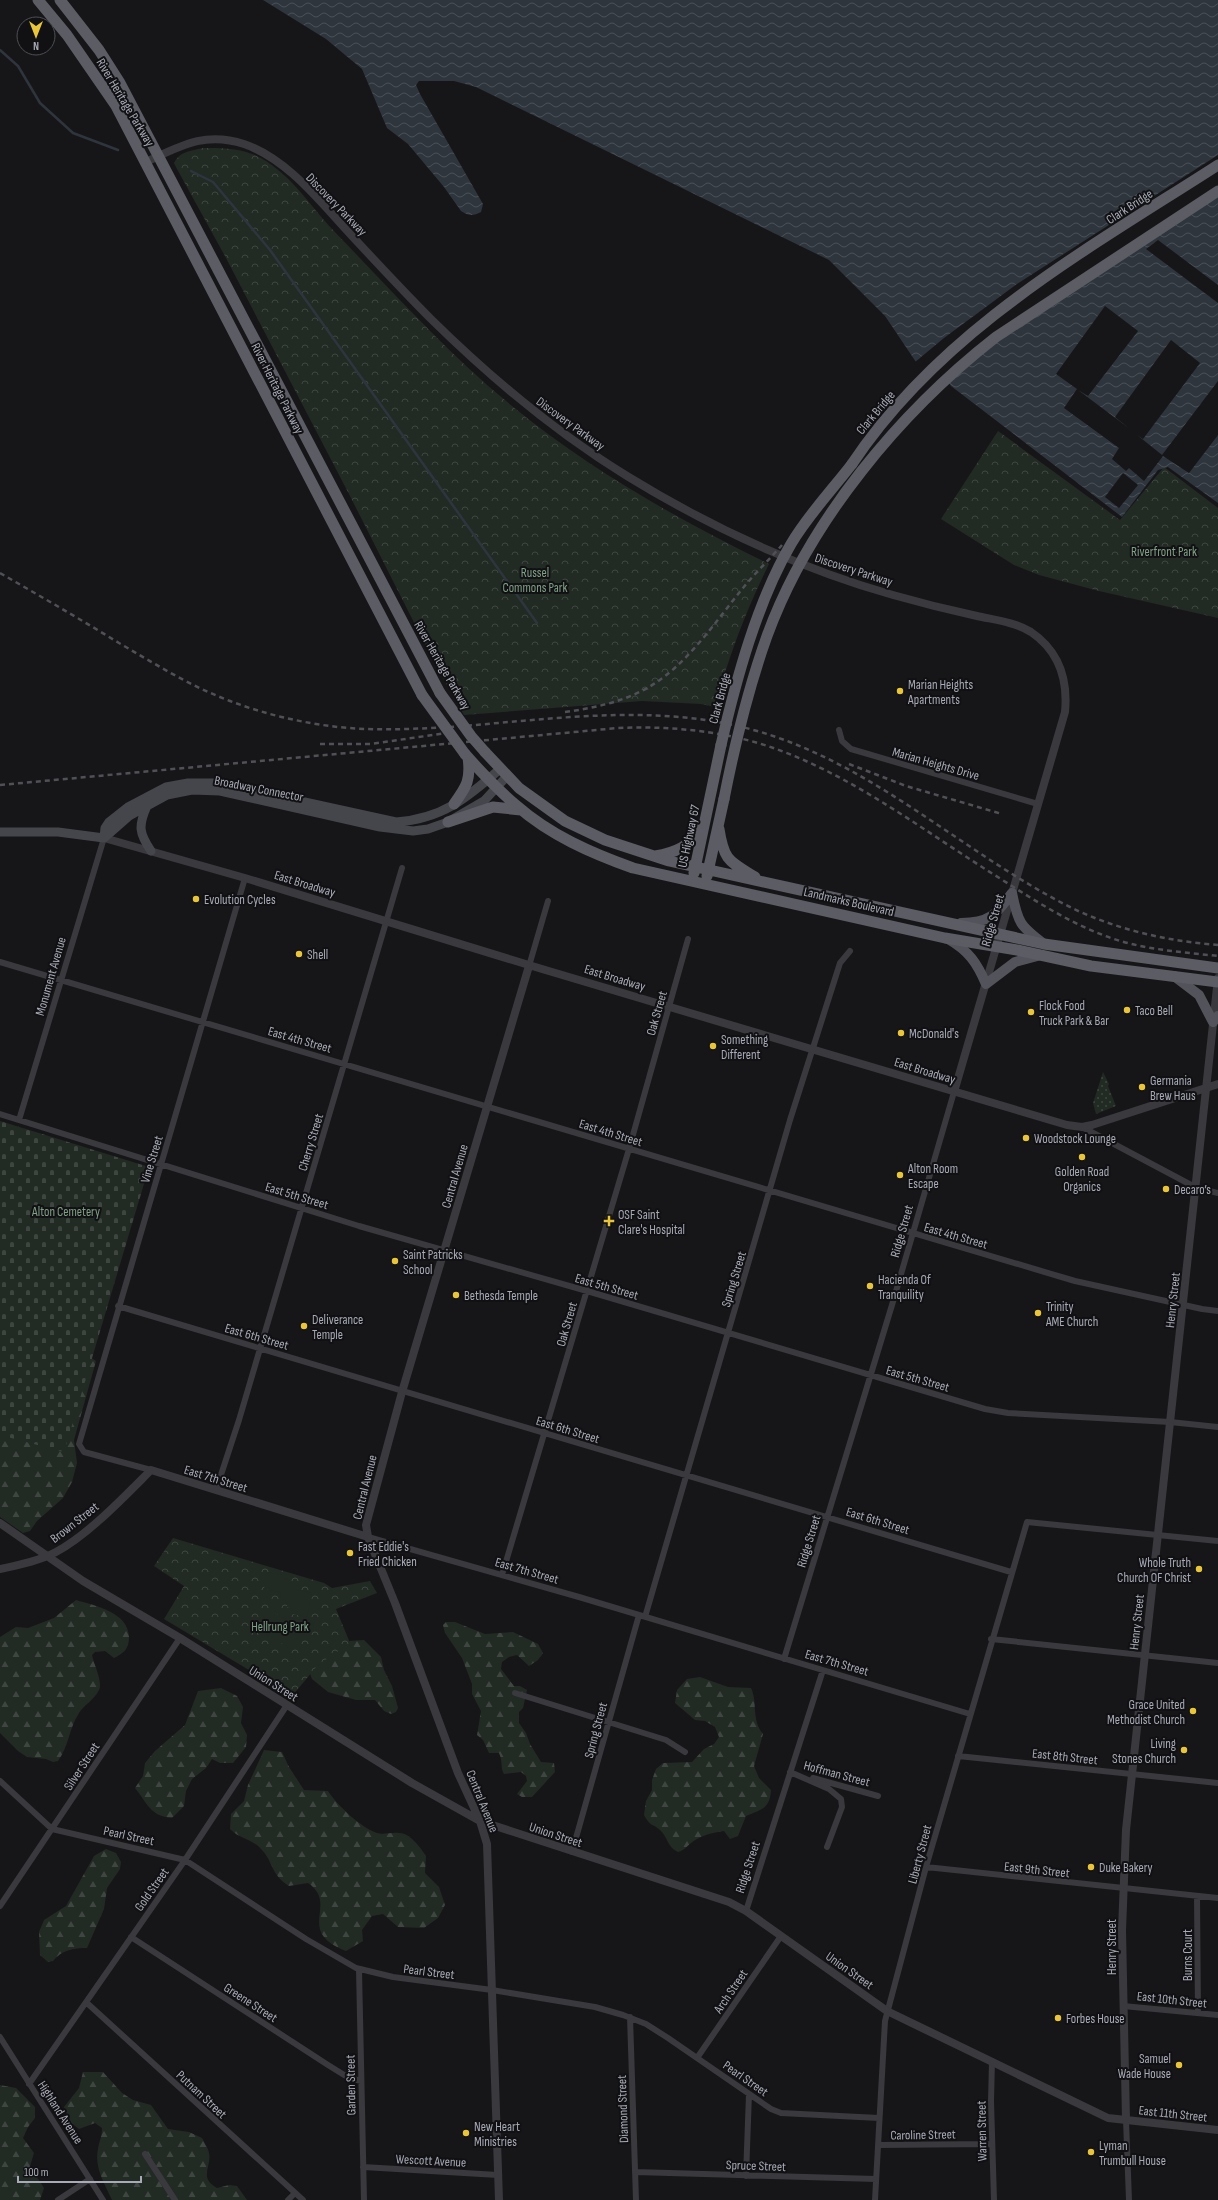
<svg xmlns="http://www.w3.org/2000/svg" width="1218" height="2200" viewBox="0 0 1218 2200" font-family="'Sofia Sans Condensed',sans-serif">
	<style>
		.grass { fill: url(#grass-dots) }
		.forest { fill: url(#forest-firs) }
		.cemetery { fill: url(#cemetery-stones) }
		.park { fill: url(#park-crowns) }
		.pitch { fill: #222a24 }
		.water { fill: url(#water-waves) }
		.pier { fill: #161618 }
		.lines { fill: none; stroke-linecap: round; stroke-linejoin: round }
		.stream { stroke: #2e353d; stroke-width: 2.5 }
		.minor { stroke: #39393e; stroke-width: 6 }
		.tertiary { stroke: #39393e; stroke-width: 8 }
		.secondary { stroke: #45464c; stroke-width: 9 }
		.primary { stroke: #53545b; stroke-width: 10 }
		.trunk { stroke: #5b5c64; stroke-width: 11 }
		.rail { stroke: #505157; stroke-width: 2.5; stroke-dasharray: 5 4; stroke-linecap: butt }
		.trunk-bridge { stroke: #5b5c64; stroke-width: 11 }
		.poi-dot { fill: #e9c53c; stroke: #111113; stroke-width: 1.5 }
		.labels { text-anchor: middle; stroke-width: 4; stroke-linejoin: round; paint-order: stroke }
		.street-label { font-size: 13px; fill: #a8abb7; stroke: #111113 }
		.park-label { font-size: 13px; fill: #80a187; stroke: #111113 }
		.poi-label { font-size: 13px; fill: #a8abb7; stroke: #111113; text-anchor: start }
	</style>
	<defs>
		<pattern id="grass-dots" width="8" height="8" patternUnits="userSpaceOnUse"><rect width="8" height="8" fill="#222a24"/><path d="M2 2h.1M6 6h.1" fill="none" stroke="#3f4642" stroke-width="1.8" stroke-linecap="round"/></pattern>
		<pattern id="forest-firs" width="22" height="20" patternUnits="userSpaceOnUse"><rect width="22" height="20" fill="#222a24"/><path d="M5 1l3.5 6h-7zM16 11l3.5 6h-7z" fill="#3f4642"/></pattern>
		<pattern id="cemetery-stones" width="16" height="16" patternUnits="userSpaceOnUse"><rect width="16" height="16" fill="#222a24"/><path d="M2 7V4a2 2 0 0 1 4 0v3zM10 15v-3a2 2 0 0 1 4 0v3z" fill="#3f4642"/></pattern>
		<pattern id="park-crowns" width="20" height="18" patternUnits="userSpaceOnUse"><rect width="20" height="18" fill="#222a24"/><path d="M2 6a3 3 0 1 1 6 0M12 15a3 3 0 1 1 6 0" fill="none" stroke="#3f4642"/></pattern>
		<pattern id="water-waves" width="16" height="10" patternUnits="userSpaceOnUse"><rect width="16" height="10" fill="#2e353d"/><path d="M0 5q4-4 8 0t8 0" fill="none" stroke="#495057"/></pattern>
	</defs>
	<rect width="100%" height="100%" fill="#161618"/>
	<path class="grass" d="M1103,1072l6,12 -1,2 8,20 -20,8 -3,-11z"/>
	<path class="forest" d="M0,1313l75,34 21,14 -22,79 3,23 -5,19 -9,16 -26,23 -7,10 -7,2 -23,-16z
		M76,1600c20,6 52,12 53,37 0,12 -5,16 -15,21l-9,-7 -10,1 -3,3c2,10 11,27 7,35 -4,9 -15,15 -20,23 -10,15 -10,33 -21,48l-5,1 -7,-3 -19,-2 -9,-6 -18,-18v-96l16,-10 12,1 26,-10z
		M446,1622h9l30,12 28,-2 25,12 5,9 -5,7 -9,6 -12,-11 -8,2 -7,5 -1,7 13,17h6l7,4 -4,18 -4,4v11l7,10 4,11 11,18 13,1 1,9 -23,25h-10l-5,-3 10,-13 -1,-5 -5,-4 -17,2c-4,-7 -1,-13 -5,-21h-10l-6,-13 -6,-5 4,-24 -9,-17v-10l-10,-26 -17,-25 -2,-8z
		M364,1640l17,17 3,13 8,16 6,22 -2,4 -5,2 -7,-3 -9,-11h-19l-28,-8 -16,-13 -5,-14 24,-23z
		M700,1677l28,10 23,1c7,15 0,32 12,46l-9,32 5,12 12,12c-1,18 -9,20 -25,26l-8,20 -8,3 -6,-8c-12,2 -23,4 -33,12 -5,4 -6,7 -13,9 -11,-5 -10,-15 -18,-22 -7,-7 -9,-2 -16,-15l2,-14 6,-11v-10l4,-11 7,-6 29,-1 12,-13 10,-5 5,-7 -4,-10 -10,-6 -10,-1 -20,-17 2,-13 10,-11z
		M221,1688l16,8 6,11 -2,16 6,12 -1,12 -13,16h-13l-8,-4 -6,9 -14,11 -6,12 -2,15 -12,12c-22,-2 -24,-14 -37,-30l8,-12 2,-13 10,-12 30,-26 13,-34z
		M264,1750l18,2 7,15 15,23 24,1c9,14 33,37 49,42 6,2 15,-1 22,0 11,0 21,14 27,23l-1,17 14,14 6,18 -7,13 -14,10 -26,-1 -15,-13 -11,2 -10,14 1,11 -17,10c-8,-3 -16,-7 -22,-14 -14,-17 9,-37 -16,-54l-19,3c-19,-12 -15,-24 -28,-37 -10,-11 -20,-9 -31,-20l1,-15 13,-13 4,-16z
		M106,1849l10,4 5,9 -1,7 -13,19 -3,21 -17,39c-14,0 -25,2 -34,13l-5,1 -8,-7 -1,-23 5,-12 22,-14 28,-50z
		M83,2072h20l19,21 11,7 18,5 17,24 21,3 13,6c2,4 6,10 7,15 3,14 -11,24 8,35l12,-3 8,1 10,14h-135c-7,-16 -18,-32 -14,-51 1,-8 4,-11 4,-21l-7,-5 -16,6 -9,-7 -6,-15 15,-19z
		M0,2085l16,3 19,19v11l-7,9 -5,11 11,15 -4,13 14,22 -4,12h-40z"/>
	<path class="cemetery" d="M0,1121l149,46 -85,285 -64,-17z"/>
	<path class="park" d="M203,148c16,0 34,0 49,6 36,15 56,50 81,76 58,60 114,123 179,176 78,64 167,114 257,158 -23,46 -41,94 -54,143l-14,-3 -59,-3 -178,14 -28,-49 -87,-172 -123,-236 -49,-89 -3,-6c6,-12 17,-12 29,-15z
		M998,431l122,89 44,-53 54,41v110l-119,-27 -60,-16 -25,-10 -73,-46z
		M173,1538l151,45 8,5 38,-7 7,12 -41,16 14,34 -32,22 -26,31 -128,-77 20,-33 -30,-20z"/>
	<path class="pitch" d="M267,1572l15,3v3l9,2v5l7,2v3l14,3 -5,24 -15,-3 1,-5 -6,-2 1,-6 -7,-3 -1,-6 -16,-3z
		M273,1612l30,17 -12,20 -29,-18z"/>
	<path class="water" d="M263,0h955v285l-60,-45 -12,9 72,54v200l-50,-36 -10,3 -36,47 -171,-131 -17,-27 -16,6 -33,-49 -56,-56 -353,-173 -22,-6h-35l-3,4 4,9 63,110 -2,8c-8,4 -12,4 -20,-1l-17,-24 -36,-43 -21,-16 -25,-59 -36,-30z"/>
	<path class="pier" d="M1218,155v39l-182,117 -92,68 -11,-17 -17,5 -2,-4 30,-25 73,-54z
		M1105,306l33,25 -50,65 -10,-6 52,39 -15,-12 56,-77 29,23 -57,76 -6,-4 25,20 56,-74v54l-29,38 -26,-17 -19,25 -15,-13 -3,3 -14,-12 7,-11 -55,-40 13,-19 -21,-15z
		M1123,473l15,12 -19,23 -14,-11z"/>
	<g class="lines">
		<path class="stream" d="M0,50l18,16 22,37 33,30 45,17
			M191,171l22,11 57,68 267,373"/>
		<path class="minor" d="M839,730l3,11 9,8 187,55
			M0,962l1075,319 127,28 16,2
			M529,966l19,-65
			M0,1114l359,112 228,65 398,118 23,4 162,9 48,5
			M19,1120l85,-282
			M1082,1127l113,60 23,6
			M118,1306l893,266
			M151,1470l-67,-18 -5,-8 166,-566
			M216,1490l23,-70 163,-552
			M368,1537l211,60 391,117
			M502,1575l127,-426 59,-210
			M645,1617l145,-497 50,-157 10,-12
			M991,1639l227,24
			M784,1659l108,-354 62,-213
			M515,1693l151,47 19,12
			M958,1756l260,27
			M790,1772l39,17 12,10 1,8 -15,40
			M813,1778l65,18
			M0,1781l52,48 133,31 121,79 50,29 37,9 99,13 103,17 28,8 23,9 22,14 103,71 10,4 98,5
			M572,1852l67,-237
			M926,1867l292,31
			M1197,1896l1,117
			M0,1906l180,-268
			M746,1911l77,-241
			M131,1937l197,128 21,13 12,3
			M359,1970l5,230
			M87,2003l216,197
			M1123,2006l95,9
			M630,2017l6,183
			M0,2037l103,163
			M697,2058l84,-122
			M992,2061l-1,40 3,99
			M29,2084l156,-224 102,-155
			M1126,2120l3,80
			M878,2145l114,-1
			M145,2154l30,46
			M363,2167l135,8
			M635,2172l241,7
			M746,2176l3,-82
			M58,2200l32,-21
			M288,2200l7,-7
			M875,2200l10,-179 41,-154 101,-345 191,19"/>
		<path class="tertiary" d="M146,162c34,-16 59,-31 98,-18 44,15 77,59 108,92 26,28 52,56 79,83 60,59 124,113 196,157 83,51 172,92 266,119 28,8 56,15 84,21 18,4 38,6 54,16 28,19 37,48 34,80l-111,380
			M104,838l141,40 297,91 525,156 15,2 10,-2 126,-41
			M0,1523l83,58 97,57 232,145 68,38 249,81 17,9 141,100 221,107 110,12
			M0,1569c18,-4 39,-8 56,-17 32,-17 68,-55 95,-82l217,67
			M1126,2120l-4,-190 4,-100 92,-852
			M499,2200l-12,-356 -7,-23 -22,-48 -63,-170 -27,-66 -2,-12 36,-133 127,-426"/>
		<path class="secondary" d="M147,806c-9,20 -8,27 4,45
			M0,832h58l46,6
			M104,838l25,-22 16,-9 22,-12 25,-5 28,1 160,36 33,4 15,-2 20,-7 36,-21 23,-25
			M104,838l1,-10 4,-6 19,-15 38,-20 22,-4h30l178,39c46,-3 71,-24 104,-53"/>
		<path class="primary" d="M1012,893c6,30 8,33 32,51
			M961,923c28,0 35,-8 51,-30
			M948,939c21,12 29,24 38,45l29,-22 26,-7
			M1174,976l25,19 14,27 5,-6"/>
		<path class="trunk" d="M38,0l29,35 49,71 306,589
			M60,0l39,50 21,33 320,610
			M852,464c89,-134 234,-214 366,-299
			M485,752l34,36 46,33 40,19 64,21 375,83 174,24
			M465,754c16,18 33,36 52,52 33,29 74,47 116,62l312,70 72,12 74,16 127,16
			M454,804c13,-18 17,-24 14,-47
			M448,822l45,-15 28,3
			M719,829c5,32 10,32 36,48
			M655,856c20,-3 36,-10 46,-28
			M694,873l27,-128
			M707,876l17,-77"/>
		<path class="rail" d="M0,573c40,23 80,46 119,70 36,21 71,43 111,58 34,13 72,22 108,26 38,4 75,2 112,0 109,-8 220,-27 326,10 107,37 191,117 290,168 47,24 100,36 152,40
			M565,712c29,-4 58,-10 84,-25 39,-23 66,-65 94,-99 12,-15 26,-28 39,-43
			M320,744h50l84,-12
			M849,764l57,22 96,28
			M0,785l618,-57c47,-2 95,2 140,15 86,26 160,84 235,131 38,24 75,49 118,64 35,12 71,14 107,18"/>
		<path class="trunk-bridge" d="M440,693l31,43 14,16
			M422,695l43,59
			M721,745c15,-65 36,-143 70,-201 17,-29 41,-54 61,-80
			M724,799c11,-56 24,-110 43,-163 42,-115 133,-224 229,-299l222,-146"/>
	</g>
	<g class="poi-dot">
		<circle cx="900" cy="691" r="4"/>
		<circle cx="196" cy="899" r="4"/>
		<circle cx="299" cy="954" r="4"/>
		<circle cx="1127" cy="1010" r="4"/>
		<circle cx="1031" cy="1012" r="4"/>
		<circle cx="901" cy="1033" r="4"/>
		<circle cx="713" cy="1046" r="4"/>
		<circle cx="1142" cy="1087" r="4"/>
		<circle cx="1026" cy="1138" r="4"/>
		<circle cx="1082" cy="1157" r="4"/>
		<circle cx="900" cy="1175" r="4"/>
		<circle cx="1166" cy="1189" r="4"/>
		<path d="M607 1215h4v4h4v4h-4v4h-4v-4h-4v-4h4z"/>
		<circle cx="395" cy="1261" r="4"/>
		<circle cx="870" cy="1286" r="4"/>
		<circle cx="456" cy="1295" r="4"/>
		<circle cx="1038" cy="1313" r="4"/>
		<circle cx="304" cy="1326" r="4"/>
		<circle cx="350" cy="1553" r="4"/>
		<circle cx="1199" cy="1569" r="4"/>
		<circle cx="1193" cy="1711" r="4"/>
		<circle cx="1184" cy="1750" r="4"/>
		<circle cx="1091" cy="1867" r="4"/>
		<circle cx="1058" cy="2018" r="4"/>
		<circle cx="1179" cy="2065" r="4"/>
		<circle cx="466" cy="2133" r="4"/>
		<circle cx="1091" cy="2152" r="4"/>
	</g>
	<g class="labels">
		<g class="street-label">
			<text transform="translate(126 102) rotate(59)" y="5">River Heritage Parkway</text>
			<text transform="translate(337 204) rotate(46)" y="5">Discovery Parkway</text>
			<text transform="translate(1129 206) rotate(-33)" y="5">Clark Bridge</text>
			<text transform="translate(278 388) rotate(63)" y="5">River Heritage Parkway</text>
			<text transform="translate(875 412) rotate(-50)" y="5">Clark Bridge</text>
			<text transform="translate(571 423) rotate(36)" y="5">Discovery Parkway</text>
			<text transform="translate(854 569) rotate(18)" y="5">Discovery Parkway</text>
			<text transform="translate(443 665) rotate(60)" y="5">River Heritage Parkway</text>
			<text transform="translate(719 698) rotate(-75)" y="5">Clark Bridge</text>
			<text transform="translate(936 763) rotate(16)" y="5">Marian Heights Drive</text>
			<text transform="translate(259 788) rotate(11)" y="5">Broadway Connector</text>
			<text transform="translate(688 836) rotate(-78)" y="5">US Highway 67</text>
			<text transform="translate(305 883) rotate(17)" y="5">East Broadway</text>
			<text transform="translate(849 901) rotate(13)" y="5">Landmarks Boulevard</text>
			<text transform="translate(992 920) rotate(-74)" y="5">Ridge Street</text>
			<text transform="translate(50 976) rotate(-74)" y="5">Monument Avenue</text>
			<text transform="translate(615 977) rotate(17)" y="5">East Broadway</text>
			<text transform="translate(656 1013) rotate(-74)" y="5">Oak Street</text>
			<text transform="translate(300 1039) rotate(16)" y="5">East 4th Street</text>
			<text transform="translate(925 1070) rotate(17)" y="5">East Broadway</text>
			<text transform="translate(611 1132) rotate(17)" y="5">East 4th Street</text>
			<text transform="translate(310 1142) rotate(-73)" y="5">Cherry Street</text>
			<text transform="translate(151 1159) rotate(-73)" y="5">Vine Street</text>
			<text transform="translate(454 1176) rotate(-74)" y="5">Central Avenue</text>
			<text transform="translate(297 1195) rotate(17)" y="5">East 5th Street</text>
			<text transform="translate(901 1231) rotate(-74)" y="5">Ridge Street</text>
			<text transform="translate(956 1235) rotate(16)" y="5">East 4th Street</text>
			<text transform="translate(733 1279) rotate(-73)" y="5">Spring Street</text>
			<text transform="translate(607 1286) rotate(16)" y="5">East 5th Street</text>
			<text transform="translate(1172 1300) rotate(-84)" y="5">Henry Street</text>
			<text transform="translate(566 1324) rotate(-74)" y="5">Oak Street</text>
			<text transform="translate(257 1336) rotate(16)" y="5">East 6th Street</text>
			<text transform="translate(918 1378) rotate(16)" y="5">East 5th Street</text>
			<text transform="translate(568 1429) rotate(17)" y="5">East 6th Street</text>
			<text transform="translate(216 1478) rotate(17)" y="5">East 7th Street</text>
			<text transform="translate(364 1487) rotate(-76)" y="5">Central Avenue</text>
			<text transform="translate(878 1520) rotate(17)" y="5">East 6th Street</text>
			<text transform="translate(74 1522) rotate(-38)" y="5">Brown Street</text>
			<text transform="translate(808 1541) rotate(-73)" y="5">Ridge Street</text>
			<text transform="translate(527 1570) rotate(16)" y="5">East 7th Street</text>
			<text transform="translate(1136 1622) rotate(-84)" y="5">Henry Street</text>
			<text transform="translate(837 1662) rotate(16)" y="5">East 7th Street</text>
			<text transform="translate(274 1683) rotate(32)" y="5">Union Street</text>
			<text transform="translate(595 1730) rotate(-75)" y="5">Spring Street</text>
			<text transform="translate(1065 1756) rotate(6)" y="5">East 8th Street</text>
			<text transform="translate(81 1766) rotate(-57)" y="5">Silver Street</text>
			<text transform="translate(837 1773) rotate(15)" y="5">Hoffman Street</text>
			<text transform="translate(483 1801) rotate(68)" y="5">Central Avenue</text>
			<text transform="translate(556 1834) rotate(18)" y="5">Union Street</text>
			<text transform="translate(129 1835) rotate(12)" y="5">Pearl Street</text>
			<text transform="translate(919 1854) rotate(-75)" y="5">Liberty Street</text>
			<text transform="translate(747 1867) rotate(-72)" y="5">Ridge Street</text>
			<text transform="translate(1037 1869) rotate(6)" y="5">East 9th Street</text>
			<text transform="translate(151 1889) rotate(-55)" y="5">Gold Street</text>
			<text transform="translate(1111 1947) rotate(-90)" y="5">Henry Street</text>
			<text transform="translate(1187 1955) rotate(-90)" y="5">Burns Court</text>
			<text transform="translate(850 1970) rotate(35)" y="5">Union Street</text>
			<text transform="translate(429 1971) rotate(7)" y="5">Pearl Street</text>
			<text transform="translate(730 1991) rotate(-56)" y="5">Arch Street</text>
			<text transform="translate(1172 1999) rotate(6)" y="5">East 10th Street</text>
			<text transform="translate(251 2002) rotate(33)" y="5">Greene Street</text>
			<text transform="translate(746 2078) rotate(35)" y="5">Pearl Street</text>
			<text transform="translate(350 2085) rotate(-91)" y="5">Garden Street</text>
			<text transform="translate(202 2094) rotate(43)" y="5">Putnam Street</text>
			<text transform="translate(622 2109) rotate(-92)" y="5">Diamond Street</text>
			<text transform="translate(61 2112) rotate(57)" y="5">Highland Avenue</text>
			<text transform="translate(1173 2113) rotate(6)" y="5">East 11th Street</text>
			<text transform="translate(981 2131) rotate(-91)" y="5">Warren Street</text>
			<text transform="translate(923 2134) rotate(-1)" y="5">Caroline Street</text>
			<text transform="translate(431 2160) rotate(3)" y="5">Wescott Avenue</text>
			<text transform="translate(756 2165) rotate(2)" y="5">Spruce Street</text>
		</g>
		<g class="park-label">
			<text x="1164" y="556">Riverfront Park</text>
			<text x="535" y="577">Russel<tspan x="535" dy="15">Commons Park</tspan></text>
			<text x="66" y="1216">Alton Cemetery</text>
			<text x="280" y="1631">Hellrung Park</text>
		</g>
		<g class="poi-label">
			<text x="908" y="689">Marian Heights<tspan x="908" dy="15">Apartments</tspan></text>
			<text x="204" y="904">Evolution Cycles</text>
			<text x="307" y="959">Shell</text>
			<text x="1039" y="1010">Flock Food<tspan x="1039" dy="15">Truck Park &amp; Bar</tspan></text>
			<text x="1135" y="1015">Taco Bell</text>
			<text x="909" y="1038">McDonald's</text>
			<text x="721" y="1044">Something<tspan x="721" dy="15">Different</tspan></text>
			<text x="1150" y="1085">Germania<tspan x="1150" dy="15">Brew Haus</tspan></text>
			<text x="1034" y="1143">Woodstock Lounge</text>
			<text x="908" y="1173">Alton Room<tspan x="908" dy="15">Escape</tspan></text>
			<text x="1082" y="1176" text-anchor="middle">Golden Road<tspan x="1082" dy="15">Organics</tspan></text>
			<text x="1174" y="1194">Decaro’s</text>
			<text x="618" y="1219">OSF Saint<tspan x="618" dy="15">Clare's Hospital</tspan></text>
			<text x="403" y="1259">Saint Patricks<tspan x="403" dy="15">School</tspan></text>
			<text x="878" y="1284">Hacienda Of<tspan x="878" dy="15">Tranquility</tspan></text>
			<text x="464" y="1300">Bethesda Temple</text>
			<text x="1046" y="1311">Trinity<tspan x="1046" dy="15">AME Church</tspan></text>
			<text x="312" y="1324">Deliverance<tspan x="312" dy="15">Temple</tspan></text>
			<text x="358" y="1551">Fast Eddie's<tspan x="358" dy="15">Fried Chicken</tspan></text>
			<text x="1191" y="1567" text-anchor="end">Whole Truth<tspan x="1191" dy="15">Church OF Christ</tspan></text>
			<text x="1185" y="1709" text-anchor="end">Grace United<tspan x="1185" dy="15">Methodist Church</tspan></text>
			<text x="1176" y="1748" text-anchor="end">Living<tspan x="1176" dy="15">Stones Church</tspan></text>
			<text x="1099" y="1872">Duke Bakery</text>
			<text x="1066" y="2023">Forbes House</text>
			<text x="1171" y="2063" text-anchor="end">Samuel<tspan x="1171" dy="15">Wade House</tspan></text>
			<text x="474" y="2131">New Heart<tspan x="474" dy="15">Ministries</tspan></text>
			<text x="1099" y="2150">Lyman<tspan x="1099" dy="15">Trumbull House</tspan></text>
		</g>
	</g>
	<g transform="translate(36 36) rotate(180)"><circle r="19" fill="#111113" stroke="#4d4f55"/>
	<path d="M0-3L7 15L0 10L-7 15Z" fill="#e9c53c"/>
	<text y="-6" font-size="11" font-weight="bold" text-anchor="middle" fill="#a8abb7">N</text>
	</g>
	<path d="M18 2176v6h123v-6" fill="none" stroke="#a8abb7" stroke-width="2"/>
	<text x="24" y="2176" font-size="12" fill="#a8abb7" stroke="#111113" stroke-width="3" paint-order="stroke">100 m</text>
</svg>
